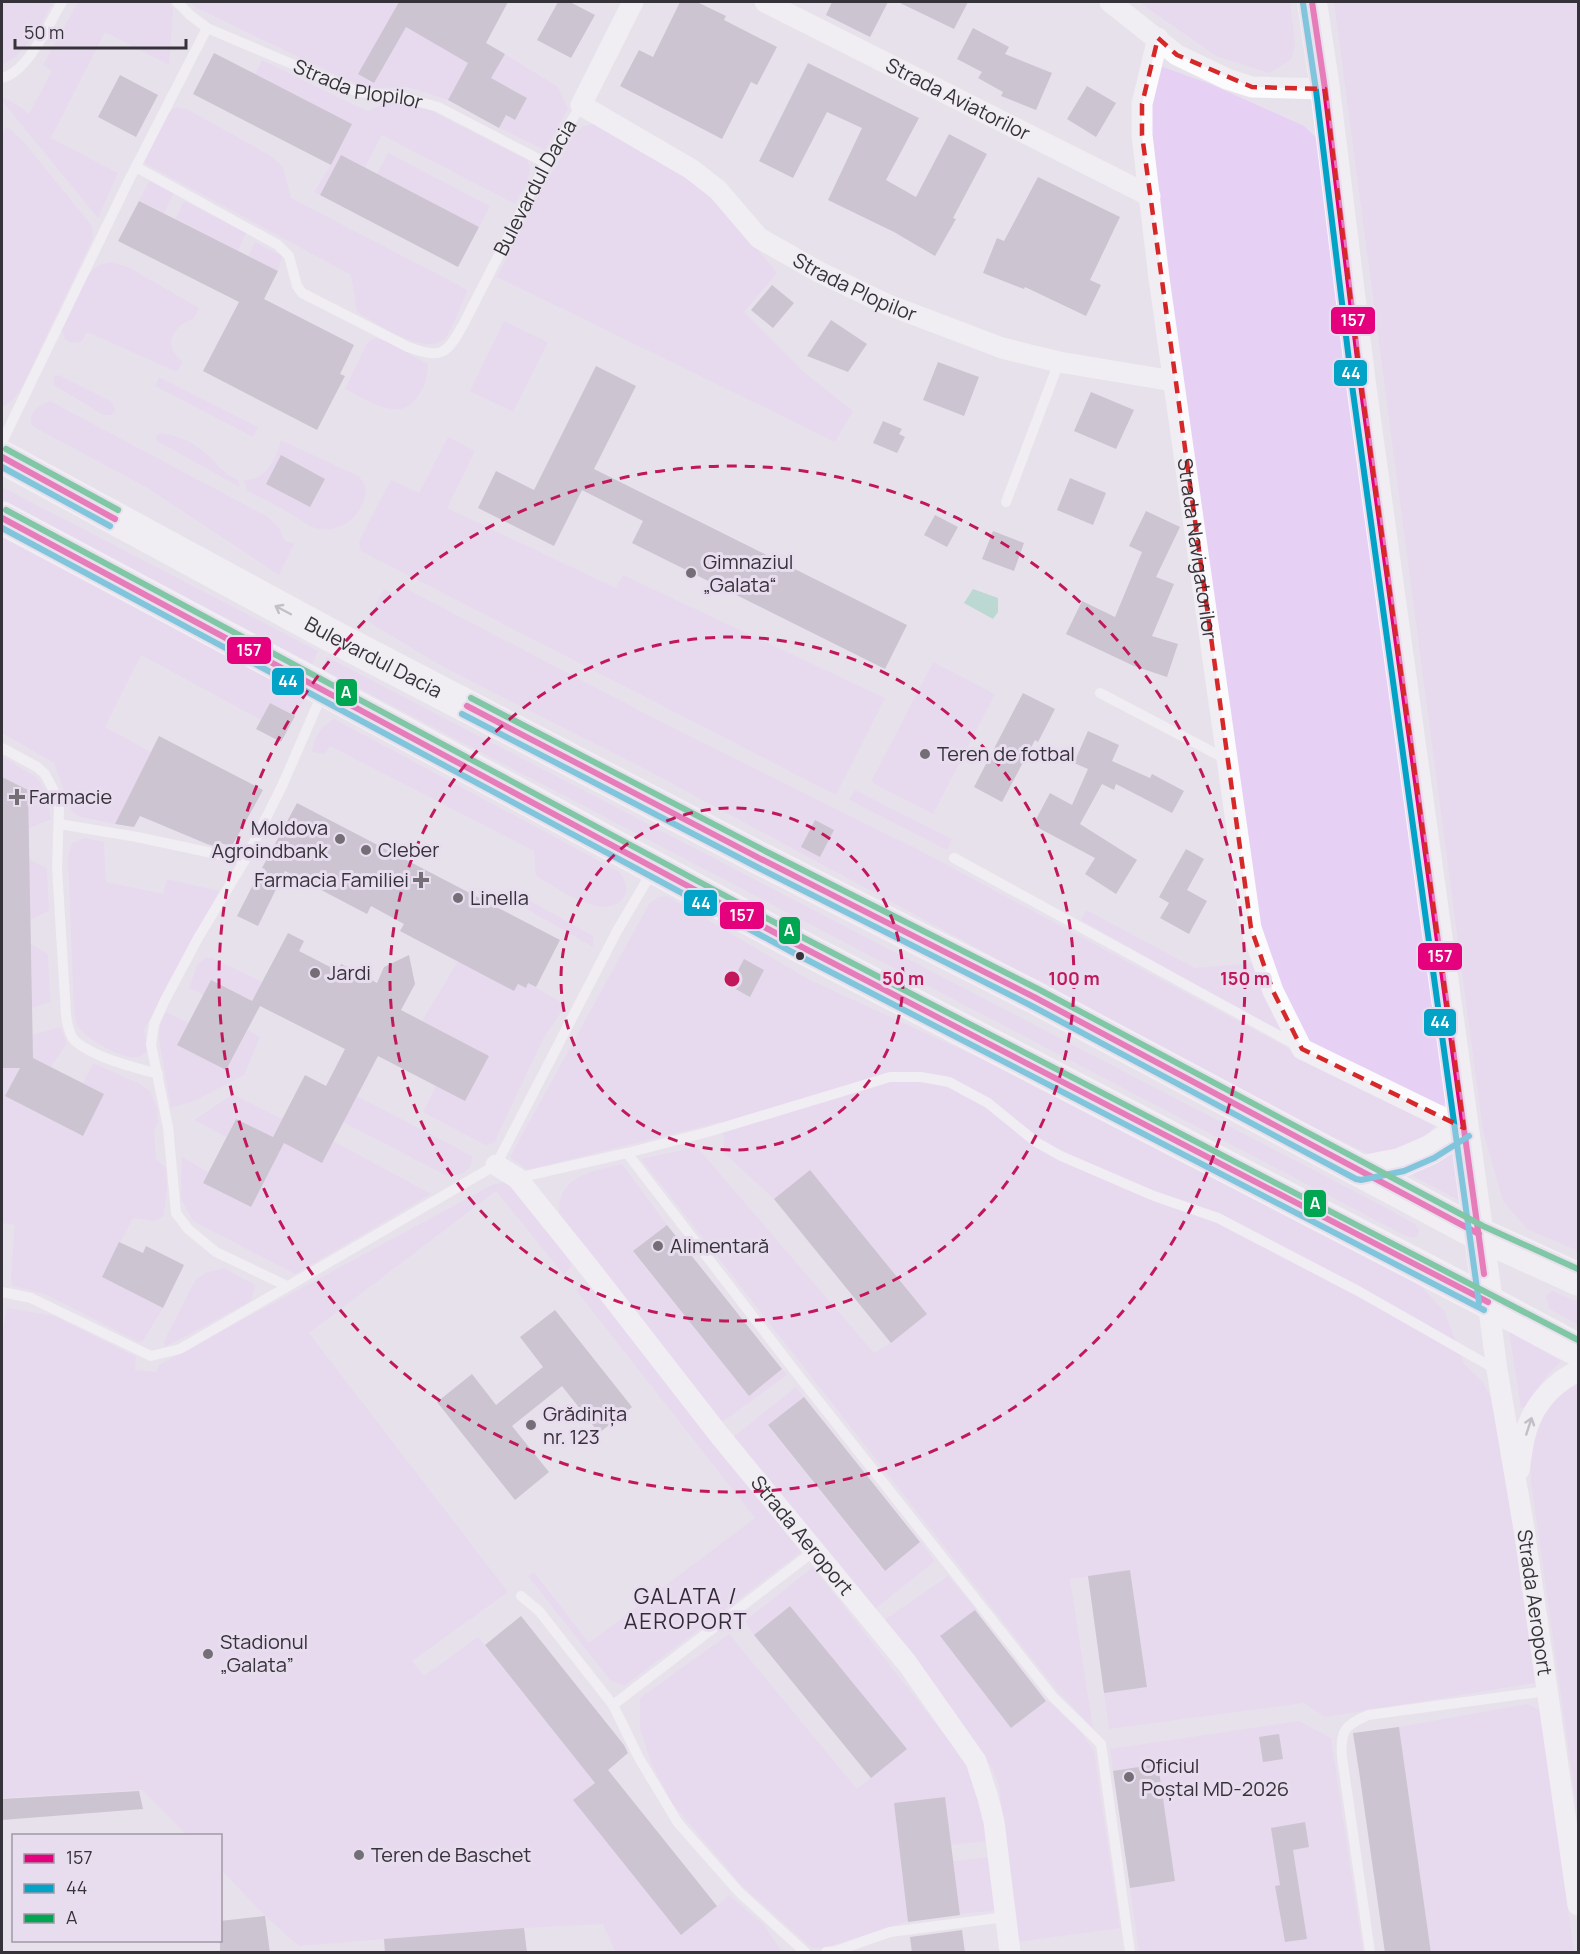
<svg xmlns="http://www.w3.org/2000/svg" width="1580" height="1954" viewBox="0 0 1580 1954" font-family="Manrope,sans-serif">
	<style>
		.green { fill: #e6d0f4 }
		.water { fill: #85cdb4 }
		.building { fill: #aaa0b2 }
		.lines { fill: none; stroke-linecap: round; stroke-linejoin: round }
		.lane { stroke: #fbfafc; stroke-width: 10 }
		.street { stroke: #fbfafc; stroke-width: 21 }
		.secondary { stroke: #fbfafc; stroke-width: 30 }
		.primary { stroke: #fbfafc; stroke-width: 33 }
		.bus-1-casing { stroke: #e8ddef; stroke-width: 10 }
		.bus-2-casing { stroke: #e8ddef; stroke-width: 10 }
		.bus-3-casing { stroke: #e8ddef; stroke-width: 10 }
		.bus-1 { stroke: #e5007d; stroke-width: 6 }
		.bus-2 { stroke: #03a3c7; stroke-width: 6 }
		.bus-3 { stroke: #00a651; stroke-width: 6 }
		.oneway { stroke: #98969a }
		.marked { fill: none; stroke: #d62828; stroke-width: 4.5; stroke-dasharray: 12 8; stroke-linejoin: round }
		.ring { fill: none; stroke: #c2185b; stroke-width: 3; stroke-dasharray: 10 8 }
		.poi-dot { fill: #746f77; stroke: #e8ddef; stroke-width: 2 }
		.bus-dot { fill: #363239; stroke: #e8ddef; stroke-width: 2 }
		.labels { text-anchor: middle; stroke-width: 6; stroke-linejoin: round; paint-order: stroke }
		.street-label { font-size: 20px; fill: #363239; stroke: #e8ddef }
		.poi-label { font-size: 20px; fill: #363239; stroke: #e8ddef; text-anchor: start }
		.quarter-label { font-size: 22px; letter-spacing: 1.5px; fill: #332a38; stroke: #e8ddef }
		.centre { fill: #c2185b; stroke: #e8ddef; stroke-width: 3 }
		.ring-label { font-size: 18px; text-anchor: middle; font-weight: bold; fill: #c2185b; stroke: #e8ddef; stroke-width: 6; stroke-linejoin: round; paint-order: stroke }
		.line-badge { stroke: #e8ddef; stroke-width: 2 }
		.badge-label { font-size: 16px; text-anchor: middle; font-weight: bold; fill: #fff }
	</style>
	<rect width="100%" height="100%" fill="#e7e1eb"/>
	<path class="green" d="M2,2h51c-13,23 -25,52 -51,63z
		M78,2h91l4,8 -4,55 -64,-33 -54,106 67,35 -20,45 -96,-117v-4l17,9 10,8 23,-43 -9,-6z
		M189,2h239l-3,5 56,33 -33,60 -40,-13 -39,1 -27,-10 -145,-70z
		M1139,2h151l5,41 -3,16 -23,14 -53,-17z
		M1334,2h244v1249l-51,-22 -24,-28 -20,-70z
		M505,54l53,33 10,22 -23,41 -46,-22 7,-13 9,5 12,-22 -36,-20z
		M262,60l105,51 21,-9 42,8 97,50c8,15 -5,31 -12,44l-133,-69 -17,32 -24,-12 -21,40 -6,-3 17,-27 21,-41 -97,-50z
		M1160,66l50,18 94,42 18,17 123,936v26l-10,1 -127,-65 -32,-61 -20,-68 -29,-227 -76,-523 -3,-55z
		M176,107l11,2 84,47 12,11 8,31 177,92c-6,12 -14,37 -22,47 -18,22 -70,-14 -89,-25l-6,-37 -207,-112 24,-50z
		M598,123l105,60 74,90 -33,39 61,61 48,38 -18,31 -338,-165 41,-81 36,-61 9,-9z
		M5,128l5,1 13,12 69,85 1,12 -71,149 -10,14 -10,6v-271z
		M388,153l102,53 -11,21 -102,-53z
		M149,181l25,12 -10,20 -25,-12z
		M184,201l62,32 -8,18 -63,-32z
		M255,242l27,14 -4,15 -30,-15z
		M111,262l19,6 69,40c-2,4 -4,9 -8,12 -5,3 -10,4 -13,8 -12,12 -7,24 5,34l-6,10 -90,-40 -6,10 -10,1 -6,-4 -3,-9 25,-55 12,-10z
		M504,321l44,21 -35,70 -43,-21z
		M374,338l12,3 42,23c0,14 -4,24 -12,35 -18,24 -50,0 -71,-10l22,-46z
		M59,375l50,25 4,4 2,6 -3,5h-9l-49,-30v-8z
		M159,377l99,50 -5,10 -98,-51z
		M50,401l218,116 11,11 6,13 10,2 -16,32 -133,-88 -114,-61c-4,-13 6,-21 18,-25z
		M160,433c14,1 29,8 41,16 13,10 21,25 37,31l2,7 -83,-46 -1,-5z
		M448,437l27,14 -28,57 169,80 7,-13 262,123 -49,97 -475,-244 -2,-8 3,-8 29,-55 28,13z
		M281,440l77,36c10,9 9,18 4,29 -10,21 -33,31 -54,20 -7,-4 -13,-9 -20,-13 -13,-7 -27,-14 -41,-21l-3,-11c22,1 32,-22 37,-40z
		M2,487l316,164 -6,13 -310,-161z
		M2,534l303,163 -10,19 -25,-13 -9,17 -120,-65 -36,72 46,25 -36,72 -34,-7 -9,-5 -18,-49 -52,-30z
		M401,586l272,142 250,124 380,204 133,68 -9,12 -15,12 -41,7 -54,-26 -205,-108 -465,-251 -202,-102 -78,-47 17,-32 10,5z
		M327,657l1046,544 42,23 4,6 -1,6 -5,2 -9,-3 -1082,-566z
		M933,662l62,32 -62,120 -62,-32z
		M334,719l286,153c5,9 10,17 3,26 -19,25 -67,-11 -87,-22l-2,-25 -204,-105 -5,8 -13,-2c2,-15 9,-26 22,-33z
		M3,757l33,20 9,13 6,29 -23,10v-39l-26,-13v-18z
		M855,790l97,49 -5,11 -98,-50z
		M85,838l19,4 2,40 57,12 4,-15 52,12 -75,139 4,21c-4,3 -7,6 -13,6 -13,2 -51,-19 -57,-31 -2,-4 -3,-10 -4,-15l-6,-154 4,-14z
		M29,859l18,9 2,43 -19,9z
		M513,891l80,45v11l-84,-48z
		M667,896l143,84 174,80 435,224 26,28 19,52 19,18 9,18 18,97 25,186 -210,34 -21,-14 -195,26 -5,-36 43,-7 -17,-116 -60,9 23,149 -35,-36 -417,-533 56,-12 177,206 17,-10 -117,-144 -50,-46v-15l-3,-16 -194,48 -17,-13 139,-253 9,-7z
		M1086,910l109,58 57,-5 40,76 -211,-119z
		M31,944l17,10 2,48 -18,6z
		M205,958h7l50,24 -10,19 -48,-6 -15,-7 8,-23z
		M458,961l56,30 4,-7 8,4 2,-5 38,22 -22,32 -50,106 -9,2 -62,-33 13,-26 29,15 24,-45 -67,-35z
		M166,1012l23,11 -11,22 48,25 22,-40 12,7 -16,38 -48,25 -25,8 -12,-69 1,-14z
		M60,1027l7,16 -16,24 -18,-9 -1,-23z
		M93,1063l45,20 12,8 7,17 1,15 -4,8 2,28 10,9 1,20 -3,28 -10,5 -21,-3 -31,59 61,31 -20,33 -5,1 -93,-48 -33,-8 -1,-10 4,-51 -13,-2v-155h18l-14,28 77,39 21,-41 -21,-11z
		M233,1094l49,25 -9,18 -37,-18 -10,18 -32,-17z
		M357,1096l115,60c0,18 -12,20 -27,19l-102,-53z
		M333,1141l98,53 -136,80 -102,-53 -12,-23 1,-41 26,15 -5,11 47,24 34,-64z
		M1455,1143l5,58 -47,-25v-3z
		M622,1164l45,61 -34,27 116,144 33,-27 5,6 -65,47 -162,-201c-7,-44 28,-49 62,-57z
		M503,1182l7,4 60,75 1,6 -7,8 -68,-84 -187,142 199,259 -96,69 12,15 54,-39 117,146 -21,17 143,106 12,-11 35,30 18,27h-167l-12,-28 -79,4 -225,18 -34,-30 -44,-46 -1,-34 -33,-1 -45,-45 -140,8v-461l5,-29 47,8 82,41 -1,13 21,2 3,-7 333,-180z
		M224,1268l31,17 -4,16 -86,46 -1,-6 32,-62 9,-6z
		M587,1286l5,1 209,265 -177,134 -14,-6 -82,-104 6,-4 55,71 166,-125 -180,-229z
		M1552,1291l26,11v22l-29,-15 -3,-13z
		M1509,1331l52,30 -17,18 -18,28 -5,1z
		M1578,1385v432l-47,-336v-30l12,-34 15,-22z
		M796,1387l8,10 -36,29 116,145 36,-29 15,19 -64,51 -139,-174z
		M813,1567l152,194 16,32 7,48 -37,4 -6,-48 -51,6 14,118 -84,27h-12l-70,-62 -70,-83 -20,-38 -12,-36v-31l89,-64 128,155 49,-40 -116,-143 -36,29 -9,-14z
		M948,1576l28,33 -36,28 71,90 36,-27 33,31 14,20 26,177 -102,14 -19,-156 -7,-18 -109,-147z
		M1528,1704l12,6 34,242h-143l-32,-225z
		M1299,1721l32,17 32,214h-224l-9,-64 45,-7 -17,-116 -45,6 -3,-22z
		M991,1857l6,53 -37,4 -7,-53z"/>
	<path class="water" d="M973,589l25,9v14l-5,7 -29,-16z"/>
	<path class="building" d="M399,2h109l-22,41 19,11 -14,24 36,20 -12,22 -9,-5 -7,13 -51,-28 20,-37 -62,-36 -32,56 -16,-9z
		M558,2h12l25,13 -24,43 -34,-18z
		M680,2h17l29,14 -2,4 53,27 -20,38 -6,-3 -29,57 -102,-53 19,-36 14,7z
		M832,2h56l-18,35 -44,-22z
		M898,2h70l-14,27z
		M973,28l36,19 -4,7 47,19 -16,37 -35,-14 2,-4 -25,-14 4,-6 -25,-13z
		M214,53l138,71 -21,41 -138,-71z
		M808,63l111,55 -33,62 30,17 33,-63 38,20 -34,64 3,1 -21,37 -41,-24 -66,-32 34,-72 -35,-16 -34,66 -34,-17z
		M120,75l38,20 -22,42 -38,-20z
		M1087,86l29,17 -20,34 -29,-18z
		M341,155l138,72 -21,40 -138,-72z
		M1038,177l82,40 -30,63 11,5 -15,31 -61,-29 -1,2 -41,-16 14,-35 7,3z
		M139,201l139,70 -14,28 90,46 -14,29 5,2 -28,54 -114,-59 36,-69 -121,-61z
		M772,285l22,18 -21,25 -22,-18z
		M831,320l36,24 -19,28 -41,-16z
		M938,362l41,15 -15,39 -41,-16z
		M596,366l40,20 -42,83 313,156 -22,44 -253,-126 11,-22 -61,-31 -28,56 -76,-38 18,-37 38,19z
		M1091,392l43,18 -18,39 -42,-18z
		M883,421l19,8 -3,5 6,3 -8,16 -24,-10z
		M281,455l44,24 -15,28 -44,-23z
		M1070,478l36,15 -13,32 -36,-15z
		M1146,511l34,16 -24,50 18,7 -22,52 26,8 -11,33 -33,-11 -68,-32 16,-33 33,16 27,-65 -13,-6z
		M935,515l23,12 -11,20 -23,-12z
		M993,531l31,12 -10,28 -32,-12z
		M1023,693l32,16 -17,33 -3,-2 -33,62 -28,-15z
		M270,703l25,13 -14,26 -25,-13z
		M1088,731l31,14 -7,16 38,17 2,-4 32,17 -12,22 -56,-29 -2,6 -12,-6 -22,40 57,36 -21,34 -31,-20 10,-16 -62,-33 17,-32 22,12 16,-36 -14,-6z
		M159,736l104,54 -31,56 -17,-4 -1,4 -7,-2 -67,-28 -6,11 -19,-3z
		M2,777l26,13 5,268 71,36 -21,42 -78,-40 15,-28h-18z
		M297,803l263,137 -24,47 -8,-4 -2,5 -8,-4 -4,7 -114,-60 4,-7 -33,-18 -4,8 -82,-43 -27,55 -21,-10 19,-37 6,2 3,-12 -3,-1z
		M815,820l19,10 -14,27 -19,-10z
		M1186,849l18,10 -17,31 20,11 -18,33 -29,-16 9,-15 -10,-6z
		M288,933l16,8 -5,10 39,20 3,-7 36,19 7,-16 25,-12 6,29 -14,26 88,46 -24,45 -87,-45 -56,107 -38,-20 -33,64 -48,-24 33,-64 37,18 32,-62 21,11 19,-37 -85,-43 -34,64 -49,-25 34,-65 41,21z
		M744,959l20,11 -14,27 -20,-11z
		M810,1170l117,144 -36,29 -117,-144z
		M667,1225l115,144 -33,27 -116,-145z
		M119,1242l24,11 3,-7 38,19 -21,43 -61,-31z
		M555,1310l77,97 -33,26 -37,-47 -50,40 37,46 -34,28 -78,-98 35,-28 24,31 47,-38 -23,-30z
		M804,1397l116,145 -35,29 -117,-146z
		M1130,1570l17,117 -43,6 -16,-117z
		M790,1606l117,143 -36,29 -117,-143z
		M975,1610l71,91 -35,27 -71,-92z
		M521,1616l103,129 4,8 -20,17 109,136 -36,29 -108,-135 22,-17 -110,-138z
		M1399,1727l32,226h-46l-26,-182 -6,-38z
		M1279,1734l4,25 -20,3 -4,-25z
		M1158,1764l17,117 -45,7 -17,-117z
		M139,1791l4,18 -141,11v-21z
		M945,1797l15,118 -52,7 -14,-119z
		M1305,1822l4,25 -16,3 14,89 -22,3 -10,-56 5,-1 -9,-57z
		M265,1916l5,37h-50v-32z
		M524,1928l3,25h-142l-1,-14z
		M962,1930l3,23h-53l-2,-16z"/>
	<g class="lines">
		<g class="lane">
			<path id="s1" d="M177,2l13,13 17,13 151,64 44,5 36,10 108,56"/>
			<path d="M2,78c26,-6 46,-53 60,-76"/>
			<path id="s2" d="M136,167l142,78 11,11 8,30 5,7 106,54c34,12 38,8 55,-22l83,-162 35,-58"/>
			<path d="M2,442l126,-260 79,-154"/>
			<path d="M1006,502l53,-140"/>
			<path d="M1100,693l126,66"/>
			<path d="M2,748l35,19 8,7 11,21 3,14 -2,58 9,148c1,8 3,20 9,26 20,17 58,26 83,33"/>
			<path d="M59,824l78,13 108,23"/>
			<path d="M954,858l342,187"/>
			<path d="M627,1153l171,222 255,322 48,47 29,208"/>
			<path d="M517,1178l110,-25 81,-21 182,-55h31l28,5 39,21 48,39 25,14 93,40 64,22 142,74 137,78"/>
			<path d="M287,1286l-71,-34 -28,-23 -12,-16 -8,-86 -17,-82 3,-21 11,-24 33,-62 47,-78 37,-74 41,-94"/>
			<path d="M2,1292l29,6 120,58 29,-7 316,-184 121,-234 36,-61"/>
			<path d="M521,1596l18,15 74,94 26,53 39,65 61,69 66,60"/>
			<path d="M613,1705l201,-154"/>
			<path d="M826,1952l10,-1 54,-19 116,-15"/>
			<path d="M1370,1952l-28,-195c-2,-26 2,-31 26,-42l179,-24"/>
		</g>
		<g class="street">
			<path id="s3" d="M633,2l-52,103 110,64 27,21 41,48 60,34 67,32 116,44 57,14 114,19"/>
			<path id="s4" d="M765,2l385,194"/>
			<path d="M1110,2l67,53 50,24 25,8 73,2"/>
			<path id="s5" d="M1158,38l-16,66v31l17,143 92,650 22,63 29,58 162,79"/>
			<path id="s6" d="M496,1165l21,13 70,87 133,171 187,227 69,98 12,37 6,24 16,130"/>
			<path id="s7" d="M1488,1302l9,68 27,159 54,376"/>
			<path d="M1519,1470c3,-16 4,-36 11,-50 9,-21 28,-40 48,-49"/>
		</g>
		<path class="secondary" d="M1312,2l13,87 36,295 127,918
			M1359,1171l41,-8 30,-13 34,-22"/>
		<g class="primary">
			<path id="s8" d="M2,457l330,179 431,224 271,137 445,237 99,45"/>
			<path d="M2,518l306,163 488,263 692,358 90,48"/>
		</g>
		<defs>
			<path id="bus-1" d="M1312,2l13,87 36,295 123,890
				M2,457l113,62
				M2,518l794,426 692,358
				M467,706l296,154 271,137 445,237"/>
			<path id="bus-2" d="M1303,3l13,87 36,295 127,918
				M2,467l108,59
				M2,528l790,424 692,358
				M462,714l297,154 271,137 326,174 5,1 43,-9 30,-13 35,-22"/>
			<path id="bus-3" d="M6,449l112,61
				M6,510l794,426 778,404
				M471,698l296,154 271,137 445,237 95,43"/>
		</defs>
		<use href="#bus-1" class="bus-1-casing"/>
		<use href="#bus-2" class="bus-2-casing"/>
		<use href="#bus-3" class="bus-3-casing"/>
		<use href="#bus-1" class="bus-1"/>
		<use href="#bus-2" class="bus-2"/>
		<use href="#bus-3" class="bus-3"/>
	</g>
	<defs><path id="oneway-shaft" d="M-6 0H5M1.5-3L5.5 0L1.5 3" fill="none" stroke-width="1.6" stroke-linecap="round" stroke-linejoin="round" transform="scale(1.5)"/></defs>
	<g class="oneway">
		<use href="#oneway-shaft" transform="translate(283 610) rotate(-152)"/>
		<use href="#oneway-shaft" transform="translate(1529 1426) rotate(-72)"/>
	</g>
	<path d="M0 0H1580V1954H0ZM1158,38l19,17 75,32 73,2 36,295 103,744 -162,-79 -29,-58 -22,-63 -109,-793v-31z" fill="#e7e1eb" fill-opacity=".55" fill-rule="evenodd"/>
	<path class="marked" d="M1158,38l19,17 75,32 73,2 36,295 103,744 -162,-79 -29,-58 -22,-63 -109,-793v-31z"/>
	<g class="ring">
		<circle cx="732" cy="979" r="171"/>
		<circle cx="732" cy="979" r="342"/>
		<circle cx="732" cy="979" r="513"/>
	</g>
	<g class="poi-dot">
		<circle cx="691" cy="573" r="6"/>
		<circle cx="925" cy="754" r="6"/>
		<path d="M14 788h6v6h6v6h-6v6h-6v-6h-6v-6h6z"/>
		<circle cx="340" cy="839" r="6"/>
		<circle cx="366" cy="850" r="6"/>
		<path d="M418 871h6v6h6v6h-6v6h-6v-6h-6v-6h6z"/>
		<circle cx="458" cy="898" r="6"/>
		<circle cx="315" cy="973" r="6"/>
		<circle cx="658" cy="1246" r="6"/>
		<circle cx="531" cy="1425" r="6"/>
		<circle cx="208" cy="1654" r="6"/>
		<circle cx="1129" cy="1777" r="6"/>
		<circle cx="359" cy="1855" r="6"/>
	</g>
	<circle class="bus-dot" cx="800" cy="956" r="5"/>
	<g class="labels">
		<g class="street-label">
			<text dy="7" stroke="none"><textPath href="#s1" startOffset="202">Strada Plopilor</textPath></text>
			<text dy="7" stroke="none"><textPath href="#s4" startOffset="216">Strada Aviatorilor</textPath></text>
			<text dy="7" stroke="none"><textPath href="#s2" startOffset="561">Bulevardul Dacia</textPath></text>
			<text dy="7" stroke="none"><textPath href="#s3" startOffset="448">Strada Plopilor</textPath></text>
			<text dy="7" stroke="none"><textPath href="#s5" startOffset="516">Strada Navigatorilor</textPath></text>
			<text dy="7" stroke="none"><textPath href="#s8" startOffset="422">Bulevardul Dacia</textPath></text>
			<text dy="7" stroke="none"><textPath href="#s6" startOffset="482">Strada Aeroport</textPath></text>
			<text dy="7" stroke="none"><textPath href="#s7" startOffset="304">Strada Aeroport</textPath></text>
		</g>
		<g class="poi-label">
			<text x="703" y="569">Gimnaziul<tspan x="703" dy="23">„Galata“</tspan></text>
			<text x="937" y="761">Teren de fotbal</text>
			<text x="29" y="804">Farmacie</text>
			<text x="328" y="835" text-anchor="end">Moldova<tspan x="328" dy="23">Agroindbank</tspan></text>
			<text x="378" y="857">Cleber</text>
			<text x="409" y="887" text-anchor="end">Farmacia Familiei</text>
			<text x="470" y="905">Linella</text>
			<text x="327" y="980">Jardi</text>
			<text x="670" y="1253">Alimentară</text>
			<text x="543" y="1421">Grădinița<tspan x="543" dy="23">nr. 123</tspan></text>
			<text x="220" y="1649">Stadionul<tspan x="220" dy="23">„Galata”</tspan></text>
			<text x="1141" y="1773">Oficiul<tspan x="1141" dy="23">Poștal MD-2026</tspan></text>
			<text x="371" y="1862">Teren de Baschet</text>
		</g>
		<g class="quarter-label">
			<text x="686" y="1604">GALATA /<tspan x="686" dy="25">AEROPORT</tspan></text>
		</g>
	</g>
	<circle cx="732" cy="979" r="9" class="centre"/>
	<g class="ring-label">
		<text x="903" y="985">50 m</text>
		<text x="1074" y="985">100 m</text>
		<text x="1245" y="985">150 m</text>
	</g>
	<g class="line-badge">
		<rect x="1330" y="306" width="46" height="29" rx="6" fill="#e5007d"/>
		<rect x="1333" y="359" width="35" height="28" rx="6" fill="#03a3c7"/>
		<rect x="226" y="636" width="46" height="29" rx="6" fill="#e5007d"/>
		<rect x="271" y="667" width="34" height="29" rx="6" fill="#03a3c7"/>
		<rect x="335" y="678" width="23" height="29" rx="6" fill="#00a651"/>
		<rect x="683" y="889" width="35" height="28" rx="6" fill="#03a3c7"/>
		<rect x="719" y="901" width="46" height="29" rx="6" fill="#e5007d"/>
		<rect x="778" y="916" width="23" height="29" rx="6" fill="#00a651"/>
		<rect x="1417" y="942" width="46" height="29" rx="6" fill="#e5007d"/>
		<rect x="1423" y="1008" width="34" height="29" rx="6" fill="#03a3c7"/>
		<rect x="1303" y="1189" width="24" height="29" rx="6" fill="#00a651"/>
	</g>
	<g class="badge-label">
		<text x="1353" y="326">157</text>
		<text x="1351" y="379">44</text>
		<text x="249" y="656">157</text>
		<text x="288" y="687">44</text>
		<text x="346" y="698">A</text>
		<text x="701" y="909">44</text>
		<text x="742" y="921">157</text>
		<text x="789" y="936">A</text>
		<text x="1440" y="962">157</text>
		<text x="1440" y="1028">44</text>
		<text x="1315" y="1209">A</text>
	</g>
	<rect width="1580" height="1954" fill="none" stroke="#363239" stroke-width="6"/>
	<rect x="12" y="1834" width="210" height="108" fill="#e8ddef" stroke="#a199a6" stroke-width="1.5"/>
	<rect x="24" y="1854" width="30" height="9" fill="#e5007d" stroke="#a199a6" stroke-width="1.5"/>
	<text x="66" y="1864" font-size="18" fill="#363239">157</text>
	<rect x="24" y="1884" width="30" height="9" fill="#03a3c7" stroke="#a199a6" stroke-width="1.5"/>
	<text x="66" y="1894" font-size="18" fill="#363239">44</text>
	<rect x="24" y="1914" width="30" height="9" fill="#00a651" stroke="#a199a6" stroke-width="1.5"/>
	<text x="66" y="1924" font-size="18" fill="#363239">A</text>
	<path d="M15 39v9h171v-9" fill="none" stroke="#363239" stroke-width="3"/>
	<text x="24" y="39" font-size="18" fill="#363239" stroke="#e8ddef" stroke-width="4.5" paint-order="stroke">50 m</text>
</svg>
